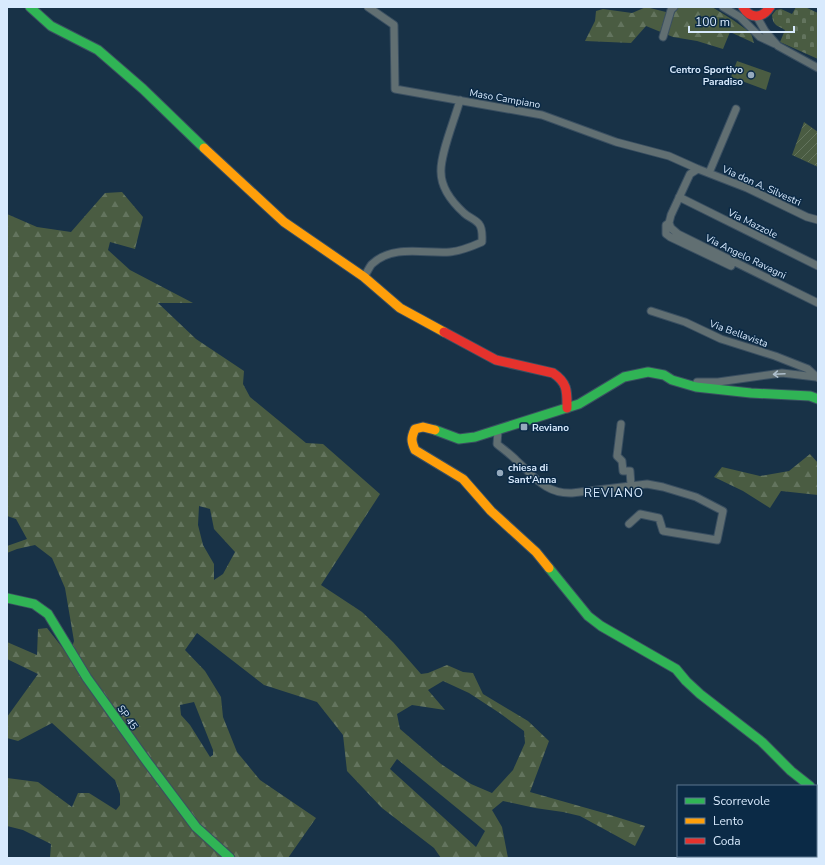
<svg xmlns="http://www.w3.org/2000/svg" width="825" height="865" viewBox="0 0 825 865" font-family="'Nunito Sans',sans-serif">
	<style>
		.green { fill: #4a5c42 }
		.forest { fill: url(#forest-firs); fill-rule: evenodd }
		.cemetery { fill: url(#cemetery-stones) }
		.garden { fill: url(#garden-furrows) }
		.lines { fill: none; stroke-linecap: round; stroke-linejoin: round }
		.street-casing { stroke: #3a4f61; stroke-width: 9 }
		.fast-casing { stroke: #3a4f61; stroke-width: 11 }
		.slow-casing { stroke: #3a4f61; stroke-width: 11 }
		.jam-casing { stroke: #3a4f61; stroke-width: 11 }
		.street { stroke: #616f72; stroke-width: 7 }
		.fast { stroke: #30b455; stroke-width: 9 }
		.slow { stroke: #ff9f0a; stroke-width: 9 }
		.jam { stroke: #e5322d; stroke-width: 9 }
		.oneway { stroke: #aebfcc }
		.poi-dot { fill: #95aabd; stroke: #0b2a46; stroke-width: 1.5 }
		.labels { text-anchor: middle; stroke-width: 3; stroke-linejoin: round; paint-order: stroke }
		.poi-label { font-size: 10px; font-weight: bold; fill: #d8eafd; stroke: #0b2a46; text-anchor: start }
		.street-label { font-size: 10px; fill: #d8eafd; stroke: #0b2a46 }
		.quarter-label { font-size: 12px; letter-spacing: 1px; fill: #d8eafd; stroke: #0b2a46 }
	</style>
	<defs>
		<pattern id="forest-firs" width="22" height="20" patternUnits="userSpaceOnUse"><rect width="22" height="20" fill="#4a5c42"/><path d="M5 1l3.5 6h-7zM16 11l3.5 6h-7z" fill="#63745e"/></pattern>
		<pattern id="cemetery-stones" width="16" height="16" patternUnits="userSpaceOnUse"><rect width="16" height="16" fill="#4a5c42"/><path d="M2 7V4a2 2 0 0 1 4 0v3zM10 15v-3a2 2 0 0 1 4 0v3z" fill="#63745e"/></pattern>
		<pattern id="garden-furrows" width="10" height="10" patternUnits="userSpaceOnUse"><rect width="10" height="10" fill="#4a5c42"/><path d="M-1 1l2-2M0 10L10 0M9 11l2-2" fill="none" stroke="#63745e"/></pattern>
	</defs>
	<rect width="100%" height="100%" fill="#183247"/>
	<path class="green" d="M737,61l34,12 -5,17 -35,-13z"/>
	<path class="forest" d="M646,7l20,5 5,-5h41l21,13 18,13 3,10 -24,-11 -7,17 -26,-8 -24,-4 -27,-11 -15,17 -46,-2 10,-20 1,-10 7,-2 29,4z
		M122,192l21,25 -8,32 -25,-7 -2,8 22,20 63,33h-35l38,36 48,32 -1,13 7,13 56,46 17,1 57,50 -59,91 41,27 31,30 28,32 7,-1 19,-8 16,7 10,1 10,21 45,27 21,20 -19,51 74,21 41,13 -10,20 -55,-30 -17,-4 -28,-4 -32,-7 -11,9 10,17 6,31h-67l-7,-10 -52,-40 -35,-37 -4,-36 -26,-33 -53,-17 -67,-52 -12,17 20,21 16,26 2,20 14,35 23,28 56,38 -28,40h-238l1,-14 -28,-14 -16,-4v-48l31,4 34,25 6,-14h11l27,17 4,-5v-11l-5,-14 -63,-57 -34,18 -11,-3v-21l31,-43 -31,-15v-17l30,13 1,-26 9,-1 22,28 5,-15 -9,-53 -13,-30 -17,-13 -18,4 -10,4v-7l20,-7 -11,-20 -9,-3v-302l30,13 34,5 34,-39zM199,506l11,3 4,20 21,23 -12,22 -9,6v-16l-11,-19 -5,-20zM443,681l26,12 32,21 23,17 1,12 -12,27 -21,23 -21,-9 -30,-20 -20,-17 -21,-18 -3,-15 15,-9 33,5 -17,-20zM194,702l19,48v5l-3,2 -20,-32 -9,-10 -1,-10zM397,759l88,72 -9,16 -86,-78z
		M810,454l8,9v32l-37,-4 -11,17 -27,-17 -29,-14 8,-10 38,9 29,-5z"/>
	<path class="cemetery" d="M796,7h9l13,6v46l-38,-17 5,-12c-8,-5 -12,-4 -13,-15l4,-5 5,-1 11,5z"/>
	<path class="garden" d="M804,122l14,10v35l-26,-12z"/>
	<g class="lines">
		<defs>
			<path id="street" d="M368,7l26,18 1,64 147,26 74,27 53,14 29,13 49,19 60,29 11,3
				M723,7l17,10 20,20 15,7
				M757,17l8,14 13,15 40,22
				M663,37l8,-27 3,-3
				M698,169l-8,5 -19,41 -2,8 2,5 7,6 140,69
				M709,173l27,-64
				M679,197l139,69
				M669,223l-3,2v9l4,3 61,29
				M364,277c3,-4 5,-10 8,-13 21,-20 53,-10 78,-12 11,-1 23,-6 32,-10 0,-6 1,-13 -3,-18 -4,-5 -11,-7 -15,-11 -12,-11 -23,-25 -23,-41 -1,-18 14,-53 19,-72
				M651,311l34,11 36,17 54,17 33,13 10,9
				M697,382h21l64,-9 34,4
				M621,424l-4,32 5,5 1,10h7l1,14
				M498,431l-1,13c6,5 13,10 19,16 18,16 29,34 56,33l75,-9 16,3 33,10 27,14 -6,29 -54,-9 -4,-13 -19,-4 -11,10"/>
			<path id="fast" d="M30,7l21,19 47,24 45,39 61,59
				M435,430l24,9 16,-2 104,-33 45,-27 24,-5 16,3 8,5 24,7 55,6 59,3 8,3
				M549,568l39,48 13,10 75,43 10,12 14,13 62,48 29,29 19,15
				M7,598l27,6 14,10 39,64 61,85 48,64 34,31"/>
			<path id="slow" d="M204,148l80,74 80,55 36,31 44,24
				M435,430l-12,-3 -8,2c-4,9 -4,12 0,21l48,29 28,32 45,41 13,16
				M816,791l2,1"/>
			<path id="jam" d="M743,7c7,12 19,12 27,0
				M444,332l52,28 57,13c15,10 14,19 14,35"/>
		</defs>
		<use href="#street" class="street-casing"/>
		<use href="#fast" class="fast-casing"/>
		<use href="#slow" class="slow-casing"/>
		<use href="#jam" class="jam-casing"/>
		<use href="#street" class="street"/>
		<use href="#fast" class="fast"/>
		<use href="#slow" class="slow"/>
		<use href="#jam" class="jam"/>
	</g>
	<defs><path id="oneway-shaft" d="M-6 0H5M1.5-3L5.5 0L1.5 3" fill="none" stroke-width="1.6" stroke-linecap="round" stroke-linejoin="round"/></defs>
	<use class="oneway" href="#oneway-shaft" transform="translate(779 374) rotate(177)"/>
	<g class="poi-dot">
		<circle cx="751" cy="75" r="4"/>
		<rect x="520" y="423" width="8" height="8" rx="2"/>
		<circle cx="500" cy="473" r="4"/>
	</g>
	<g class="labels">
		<g class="poi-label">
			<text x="743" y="73" text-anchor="end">Centro Sportivo<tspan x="743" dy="12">Paradiso</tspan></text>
			<text x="532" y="431">Reviano</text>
			<text x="508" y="471">chiesa di<tspan x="508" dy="12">Sant'Anna</tspan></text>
		</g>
		<g class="street-label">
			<text transform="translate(505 98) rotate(10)" y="4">Maso Campiano</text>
			<text transform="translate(762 185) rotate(24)" y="4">Via don A. Silvestri</text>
			<text transform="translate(753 223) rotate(26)" y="4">Via Mazzole</text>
			<text transform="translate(746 256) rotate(26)" y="4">Via Angelo Ravagni</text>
			<text transform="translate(739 333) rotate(20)" y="4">Via Bellavista</text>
			<text transform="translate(128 717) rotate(55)" y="4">SP 45</text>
		</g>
		<g class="quarter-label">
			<text x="614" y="497">REVIANO</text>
		</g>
	</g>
	<rect width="825" height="865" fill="none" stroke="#d8eafd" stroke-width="16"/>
	<rect x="677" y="785" width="140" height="72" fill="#0b2a46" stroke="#5d778f"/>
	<rect x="685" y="798" width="20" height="6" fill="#30b455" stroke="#5d778f"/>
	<text x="713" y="805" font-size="12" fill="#d8eafd">Scorrevole</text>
	<rect x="685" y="818" width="20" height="6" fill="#ff9f0a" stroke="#5d778f"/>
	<text x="713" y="825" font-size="12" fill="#d8eafd">Lento</text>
	<rect x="685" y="838" width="20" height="6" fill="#e5322d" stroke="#5d778f"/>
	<text x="713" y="845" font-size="12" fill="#d8eafd">Coda</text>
	<path d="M689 26v6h105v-6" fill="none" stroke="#d8eafd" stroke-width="2"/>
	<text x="695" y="26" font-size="12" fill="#d8eafd" stroke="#0b2a46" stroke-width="3" paint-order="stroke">100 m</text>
</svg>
